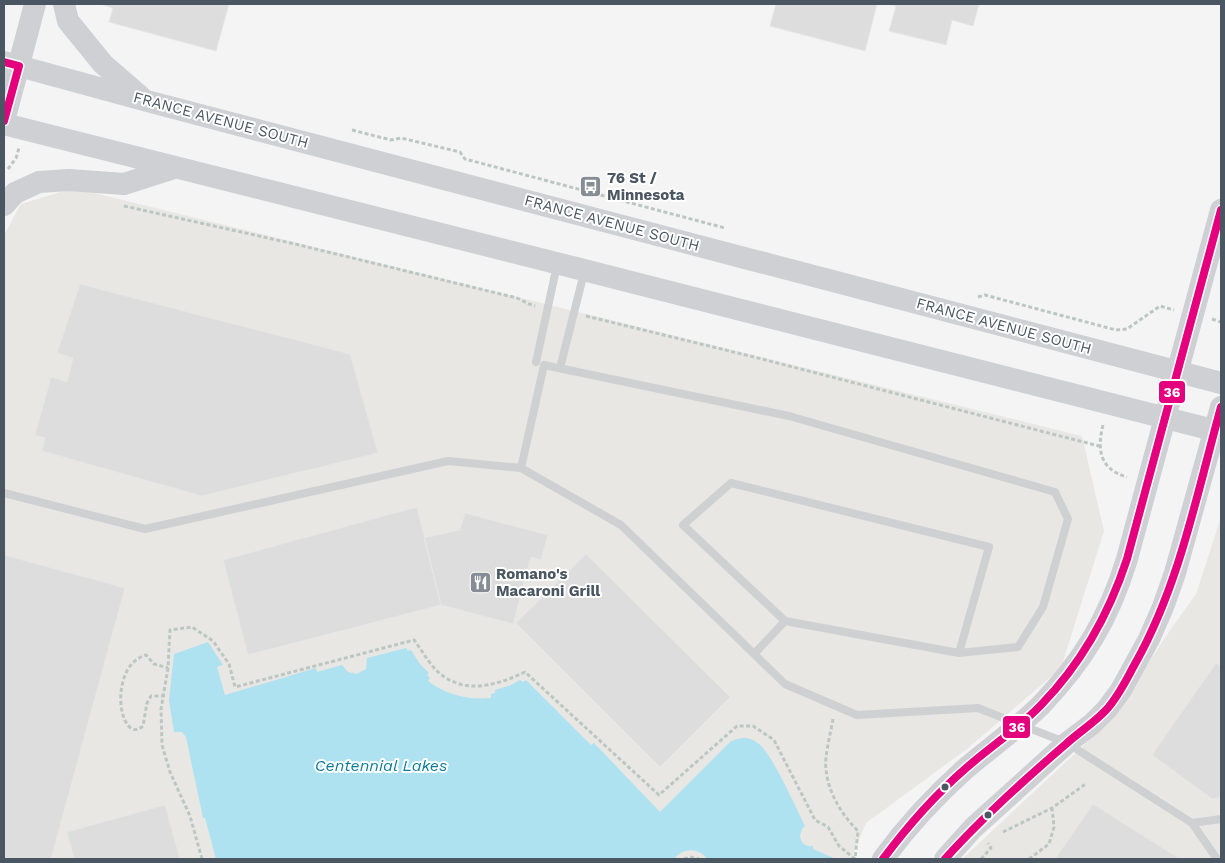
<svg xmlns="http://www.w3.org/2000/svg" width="1225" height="863" viewBox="0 0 1225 863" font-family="'Work Sans',sans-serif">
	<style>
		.commercial { fill: #e8e7e3 }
		.water { fill: #aee2f0 }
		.building { fill: #ddddde; stroke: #e5e6e7 }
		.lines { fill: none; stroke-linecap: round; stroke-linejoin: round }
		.path { stroke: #bcc7c4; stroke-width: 3; stroke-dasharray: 4 2.5; stroke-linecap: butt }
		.lane { stroke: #ced0d2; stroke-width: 8 }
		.secondary { stroke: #ced0d4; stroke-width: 22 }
		.bus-1-casing { stroke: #fff; stroke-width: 11 }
		.bus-1 { stroke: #e5007d; stroke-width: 8 }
		.bus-dot { fill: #4a5661; stroke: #fff; stroke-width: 2 }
		.labels { text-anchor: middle; stroke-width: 4; stroke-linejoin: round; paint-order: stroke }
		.street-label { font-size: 15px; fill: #4a5661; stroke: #fff }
		.poi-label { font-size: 15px; font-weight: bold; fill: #4a5661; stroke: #fff; text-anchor: start }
		.water-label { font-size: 16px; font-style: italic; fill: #0c7c9b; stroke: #fff }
		.line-badge { stroke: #fff; stroke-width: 2 }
		.badge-label { font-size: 14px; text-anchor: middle; font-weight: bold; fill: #fff }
	</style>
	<rect width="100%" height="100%" fill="#f4f4f4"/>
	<path class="commercial" d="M74,188l1008,248 22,95 -43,137 -94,81 -101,74 -15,36h-847v-624l17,-31z
		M1221,517v342h-259l151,-141 53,-82 30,-42z"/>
	<path class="water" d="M208,642l15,23 -6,2 8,28 91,-27 1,4 25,-7 6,7 9,2 9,-5 1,-11 39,-10 2,3 3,-1 9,14 9,9 -2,2 3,3 -2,3c18,14 40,19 63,17v-4l4,-1v-3l16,-5 9,-5 3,2 3,-2 65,65 3,-2 66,69 70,-70c10,-5 19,-6 29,2 13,10 37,64 46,82l-3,3 -2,7c1,7 5,11 13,10v3l23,10h-129c-9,-12 -24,-11 -33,0h-458l-11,-41h-2l-17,-81 -4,-5h-8l-5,-32 5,-46z"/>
	<path class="building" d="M100,4h129l-13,47 -107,-29 4,-14z
		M776,4h101l-12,47 -95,-25z
		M888,4h91l-6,22 -21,-6 -6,25 -57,-14 7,-25z
		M80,284l270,70 28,99 -176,43 -160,-45 3,-13 -10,-3 16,-58 16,5 6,-24 -16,-5z
		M417,507l24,98 -193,50 -25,-95z
		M465,513l83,22 -7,25 -10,-3 -18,67 -72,-19 -17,-67 36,-8z
		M586,554l144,143 -70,70 -144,-144z
		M4,555l121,33 -74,271h-47z
		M1216,663l5,3v-2v133l-9,2 -60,-44z
		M1093,804l87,55h-125z
		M165,805l15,54h-106l-7,-27z"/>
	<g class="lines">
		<path class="path" d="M352,130l39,10 10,-2 59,14 5,7 260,69
			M8,169l8,-11 3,-10
			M124,206l171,38 222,54 12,6 6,2
			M978,297l7,-2 131,35 11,-1 33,-23 14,4
			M586,316l164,40 349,90
			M1212,319l9,3
			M1103,425c-6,24 -4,44 24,52
			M165,696h-14l-4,7 -4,23c-24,21 -36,-60 3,-71l8,9 14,4
			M833,719c-2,13 -9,38 -7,50 2,24 16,46 32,62l-3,28
			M1003,832l49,-24 35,-25
			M202,859l-12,-43 -20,-44 -8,-27 -1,-36 7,-41 2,-38 22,-3 21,14 16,23 6,23 179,-47c7,9 13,20 21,29 26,27 61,17 90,3l134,123 78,-69h16l21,14 41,80 13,7 11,19 16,13
			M684,859l6,-2 9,2
			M981,859l10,-11 -3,-5
			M1029,859l20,-15 5,-17 -2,-19"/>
		<path class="lane" d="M536,362l21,-97
			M560,368l24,-95
			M521,468l23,-103 245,51 266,76 13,27 -25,88 -25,40 -59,6 -174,-32 -102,-96 48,-42 258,64 -30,106
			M4,493l141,36 303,-68 73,7 100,57 164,159 72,31 121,-7 89,35 125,80 25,36
			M754,654l31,-33
			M1192,823l29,-4"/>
		<path class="secondary" d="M64,4l4,17 35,43 37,32
			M4,62l143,39 1074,282
			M4,121l31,-117
			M4,124l568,143 649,165
			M4,205l11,-12 24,-11 30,-2 55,4 50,-16
			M883,859c24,-33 52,-63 82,-90 25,-21 53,-41 76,-64 43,-45 68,-87 86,-146l94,-349
			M945,859l28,-31 94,-85 25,-19 15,-15 14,-19 28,-51 14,-32 12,-34 46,-166"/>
		<defs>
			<path id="bus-1" d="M4,62l15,4 -15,55
				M883,859c24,-32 51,-63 82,-90 25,-22 53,-40 76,-64 41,-42 68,-91 86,-146l94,-349
				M945,859c37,-41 79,-79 121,-115 13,-12 28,-21 40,-34 13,-14 21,-32 30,-48 44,-79 61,-169 85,-255"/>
		</defs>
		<use href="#bus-1" class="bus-1-casing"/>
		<use href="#bus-1" class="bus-1"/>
	</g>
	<defs>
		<symbol id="bus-square" viewBox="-11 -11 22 22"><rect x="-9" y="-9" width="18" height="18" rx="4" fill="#868d94" stroke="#fff"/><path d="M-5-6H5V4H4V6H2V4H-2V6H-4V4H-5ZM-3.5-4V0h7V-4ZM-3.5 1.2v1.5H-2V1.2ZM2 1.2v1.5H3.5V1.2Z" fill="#fff"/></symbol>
		<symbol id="restaurant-square" viewBox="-11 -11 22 22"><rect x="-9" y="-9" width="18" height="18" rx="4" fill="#868d94" stroke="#fff"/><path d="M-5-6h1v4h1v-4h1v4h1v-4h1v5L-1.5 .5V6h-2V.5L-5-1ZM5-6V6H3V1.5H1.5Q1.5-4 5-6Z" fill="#fff"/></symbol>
	</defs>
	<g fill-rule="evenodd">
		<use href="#bus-square" x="578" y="174" width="25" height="25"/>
		<use href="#restaurant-square" x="468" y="570" width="25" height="25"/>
	</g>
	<g class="bus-dot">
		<circle cx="945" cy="787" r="4.5"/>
		<circle cx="988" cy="815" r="4.5"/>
	</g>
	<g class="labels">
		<g class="street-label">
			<text transform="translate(221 120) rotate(15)" y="5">FRANCE AVENUE SOUTH</text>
			<text transform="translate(612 223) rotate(15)" y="5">FRANCE AVENUE SOUTH</text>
			<text transform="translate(1004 326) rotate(15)" y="5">FRANCE AVENUE SOUTH</text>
		</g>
		<g class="poi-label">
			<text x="607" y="183">76 St /<tspan x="607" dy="17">Minnesota</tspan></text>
			<text x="496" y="579">Romano's<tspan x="496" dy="17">Macaroni Grill</tspan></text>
		</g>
		<g class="water-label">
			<text x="381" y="771">Centennial Lakes</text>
		</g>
	</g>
	<g class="line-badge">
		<rect x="1158" y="380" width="28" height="24" rx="5" fill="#e5007d"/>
		<rect x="1002" y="715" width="29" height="24" rx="5" fill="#e5007d"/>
	</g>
	<g class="badge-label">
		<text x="1172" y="397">36</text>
		<text x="1017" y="732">36</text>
	</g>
	<rect width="1225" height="863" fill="none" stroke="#4a5661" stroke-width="10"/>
</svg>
